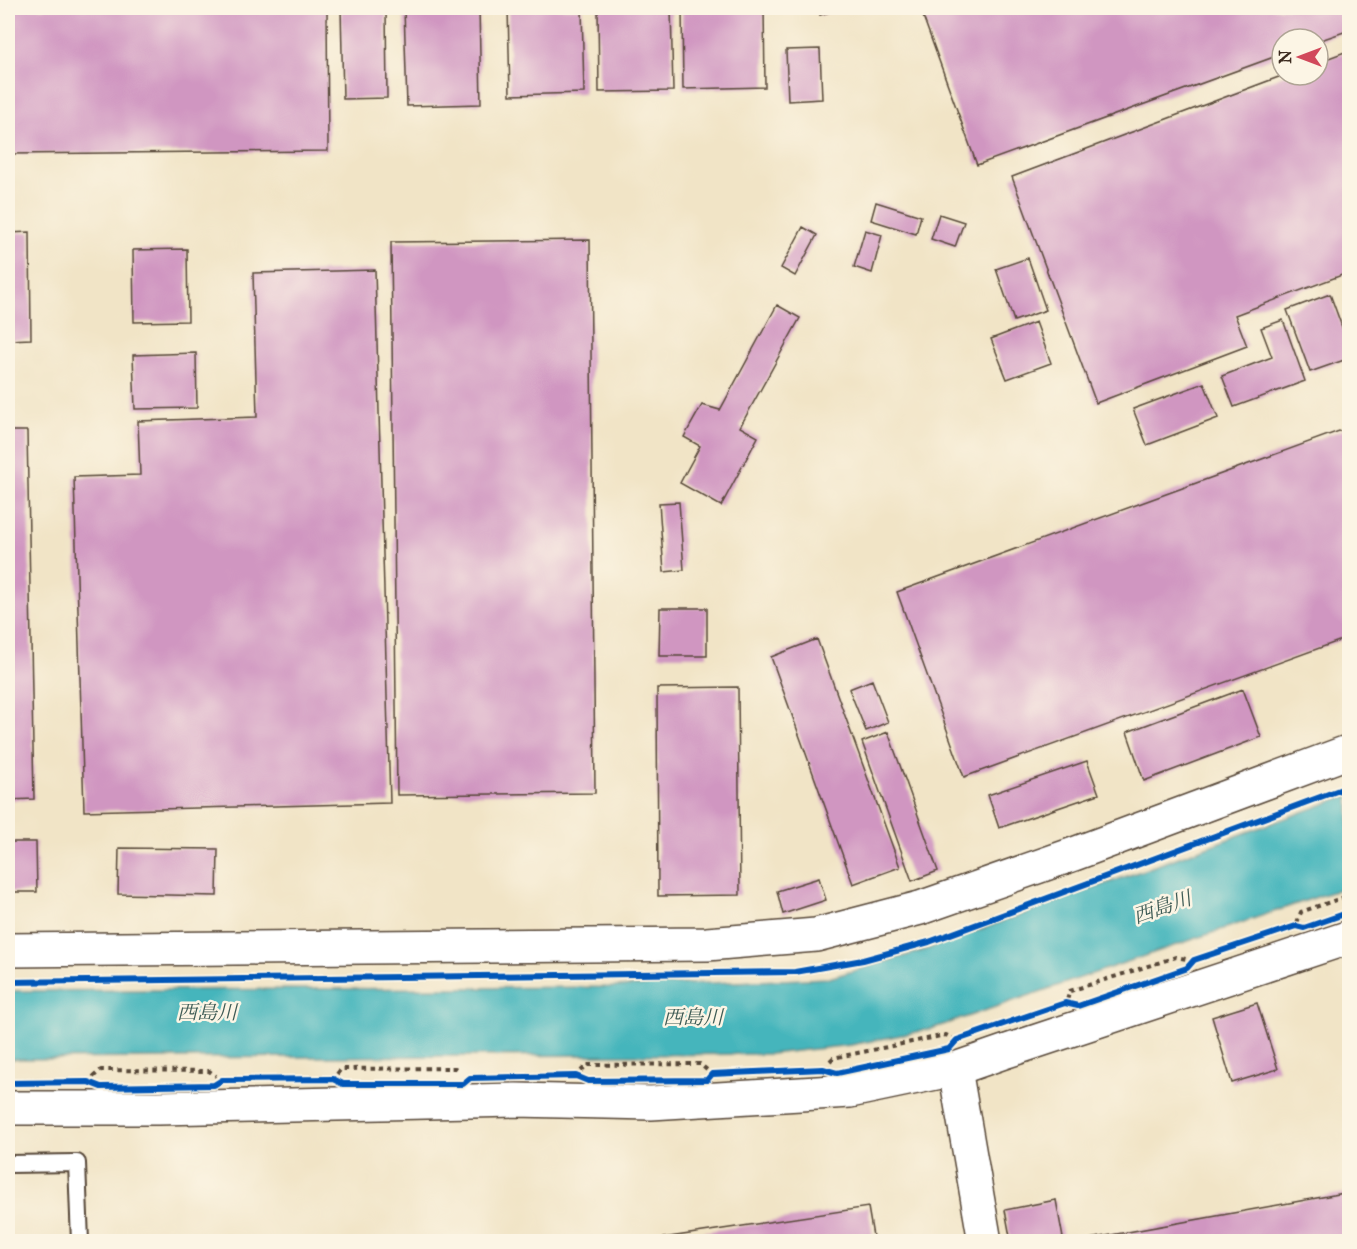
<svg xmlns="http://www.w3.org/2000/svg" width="1357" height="1249" viewBox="0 0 1357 1249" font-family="'IM FELL Great Primer','Noto Serif JP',serif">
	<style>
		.water { fill: #45b5bc; stroke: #40706d; stroke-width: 1.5 }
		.building { fill: #d096c1 }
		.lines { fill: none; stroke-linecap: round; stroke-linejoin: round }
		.service-casing { stroke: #564637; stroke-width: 20 }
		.minor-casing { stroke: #564637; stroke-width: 36 }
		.tertiary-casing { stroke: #564637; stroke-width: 36 }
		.path { stroke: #564637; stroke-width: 4; stroke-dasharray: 4.5 4.5; stroke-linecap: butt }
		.service { stroke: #fff; stroke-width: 16 }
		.minor { stroke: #fff; stroke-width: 33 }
		.tertiary { stroke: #fff; stroke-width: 33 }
		.cycleway-casing { stroke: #fcf5e5; stroke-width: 10 }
		.cycleway { stroke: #0057b8; stroke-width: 6 }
		.labels { text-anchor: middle; stroke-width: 5; stroke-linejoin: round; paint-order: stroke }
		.water-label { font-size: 20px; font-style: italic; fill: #3e5b55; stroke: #fcf5e5 }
	</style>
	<rect width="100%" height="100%" fill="#fcf5e5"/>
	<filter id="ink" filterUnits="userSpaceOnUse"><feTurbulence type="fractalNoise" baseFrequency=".0167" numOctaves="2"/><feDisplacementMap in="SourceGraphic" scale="12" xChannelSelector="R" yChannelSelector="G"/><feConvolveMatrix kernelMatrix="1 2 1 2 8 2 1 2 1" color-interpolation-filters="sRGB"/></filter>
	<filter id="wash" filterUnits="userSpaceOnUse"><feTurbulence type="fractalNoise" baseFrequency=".008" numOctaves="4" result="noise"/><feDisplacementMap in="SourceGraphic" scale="24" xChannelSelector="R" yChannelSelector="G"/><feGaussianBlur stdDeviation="1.35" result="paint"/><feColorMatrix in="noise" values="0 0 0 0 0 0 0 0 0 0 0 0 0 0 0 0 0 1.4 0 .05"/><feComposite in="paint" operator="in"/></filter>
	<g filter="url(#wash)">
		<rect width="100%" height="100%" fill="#f1e4c6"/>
		<path class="water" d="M1349,795v91l-418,143 -80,16 -81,9 -762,5v-68l606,-4 215,-9 93,-27z"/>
		<g id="blocks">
			<path class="building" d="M8,8h319l1,143 -320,3z
				M341,8h45l1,90 -44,1z
				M404,8h75l2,96 -74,2z
				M508,8h74l2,85 -74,2z
				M598,8h73l2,83 -74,1z
				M682,8h82l1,79 -82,2z
				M818,8h24l-22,7z
				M920,8h430v22l-32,11v-2h-36v15l-305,111z
				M820,49l2,50 -34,2 -2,-51z
				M1350,50v222l-115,43 12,31 -151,57 -84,-226 272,-102h34v-13z
				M876,202l45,14 -5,18 -45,-14z
				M939,214l25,8 -9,25 -24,-8z
				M803,227l14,8 -22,41 -14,-8z
				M865,230l17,5 -10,38 -18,-6z
				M30,232l1,107 -23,1v-107z
				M590,240l5,553 -198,2 -6,-553z
				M187,249l1,72 -54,1 -1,-72z
				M1028,258l18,52 -32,11 -18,-52z
				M375,270l15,533 -306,8 -10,-334 66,-2 -2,-54 119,-4 -4,-144z
				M1330,294l20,55v9l-40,14 -23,-62z
				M777,305l23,13 -60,109 18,10 -37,69 -41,-23 20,-37 -16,-9 18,-32 18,5z
				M1283,320l22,61 -71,26 -12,-31 50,-19 -11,-29z
				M1036,322l15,41 -44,16 -16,-40z
				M196,353l1,55 -62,1 -2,-54z
				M1204,383l14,35 -71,27 -14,-36z
				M1350,427v210l-386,140 -67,-185z
				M8,431h19l7,368 -26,1z
				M679,502l5,68 -20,2 -5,-69z
				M660,608h47v48h-48z
				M817,639l83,228 -47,17 -82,-227z
				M872,680l16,42 -22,9 -17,-42z
				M738,687l2,208 -82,1 -1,-208z
				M1243,689l18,48 -117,44 -17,-49z
				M888,732l50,139 -26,10 -50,-139z
				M1087,761l12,33 -100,34 -11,-33z
				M8,842h28l1,50h-29z
				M119,848l99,1 -1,47 -99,-2z
				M819,878l7,22 -43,14 -6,-23z
				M1257,1003l21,66 -46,14 -20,-66z
				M1350,1192v50h-266v-2z
				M1056,1200l7,38 -16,4h-36l-6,-32z
				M868,1207l6,35h-224v-2z"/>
		</g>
	</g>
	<g filter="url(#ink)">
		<use href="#blocks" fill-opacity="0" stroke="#564637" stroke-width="1.5"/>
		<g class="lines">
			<defs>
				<path id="service" d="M8,1164l69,-1 3,79"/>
				<path id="minor" d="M955,1069l30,173"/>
				<path id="tertiary" d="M8,950l699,-6 109,-9 104,-27 154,-54 276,-103
					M8,1108h150l358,-8 135,3 199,-12 105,-22 49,-17 346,-115"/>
			</defs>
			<use href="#service" class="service-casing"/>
			<use href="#minor" class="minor-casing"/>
			<use href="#tertiary" class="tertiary-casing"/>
			<path class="path" d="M1280,812l70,-26
				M1297,923l4,-11 49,-17
				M761,972h34l68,-12 66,-18 130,-48
				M1067,1000l3,-9 106,-34 10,2
				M830,1061l3,-3 113,-23 6,3
				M581,1071l6,-6 113,-1 7,6
				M337,1074l4,-5 114,-1 3,2
				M93,1077l8,-7 108,1 7,5"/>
			<use href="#service" class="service"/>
			<use href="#minor" class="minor"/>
			<use href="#tertiary" class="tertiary"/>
			<defs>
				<path id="cycleway" d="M8,982l787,-10 68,-12 66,-18 421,-156
					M8,1083l80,-1 13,5 113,-2 8,-5 111,-1 10,5h120l7,-6 106,-2 12,5 119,-1 5,-6 111,-5 14,4 112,-24 8,-9 108,-37 13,3 109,-38 7,-8 102,-34 8,2 46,-16"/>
			</defs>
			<use href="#cycleway" class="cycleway-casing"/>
			<use href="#cycleway" class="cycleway"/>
		</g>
	</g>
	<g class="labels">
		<g class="water-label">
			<text transform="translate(1162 907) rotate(-19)" y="7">西島川</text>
			<text x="207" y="1019">西島川</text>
			<text x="693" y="1024">西島川</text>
		</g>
	</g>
	<rect width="1357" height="1249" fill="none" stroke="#fcf5e5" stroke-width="30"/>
	<g transform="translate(1300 57) rotate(270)"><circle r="28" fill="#fcf5e5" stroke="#afa495" stroke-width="1.5"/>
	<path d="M0-4.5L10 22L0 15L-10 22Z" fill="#d1495b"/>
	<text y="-9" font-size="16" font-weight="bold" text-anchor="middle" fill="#3b2a1e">N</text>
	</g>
</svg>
